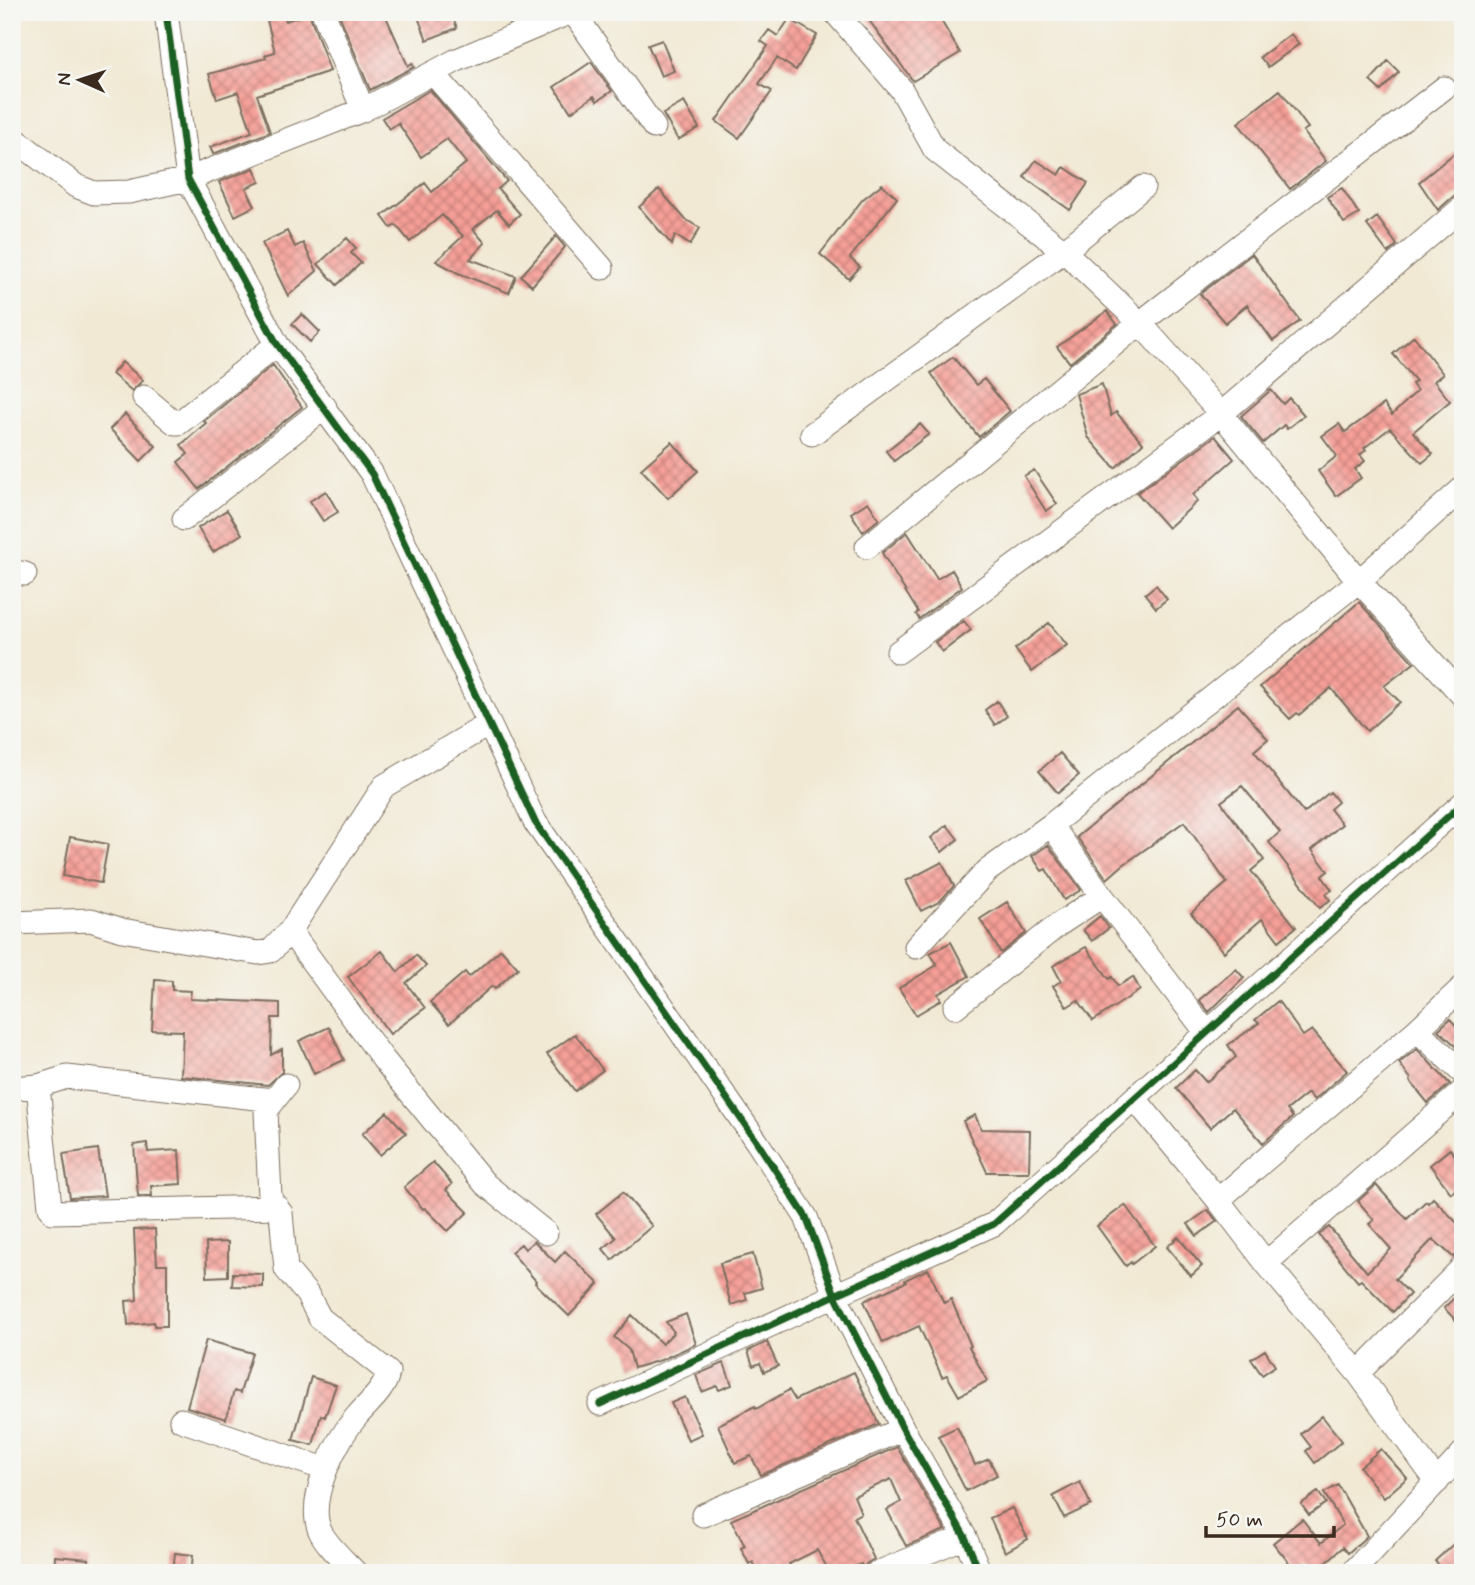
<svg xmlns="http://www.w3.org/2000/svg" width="1475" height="1585" viewBox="0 0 1475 1585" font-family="Mynerve,sans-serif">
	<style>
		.building { fill: url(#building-cross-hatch) }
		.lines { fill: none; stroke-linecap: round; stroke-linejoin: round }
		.minor-casing { stroke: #7b6d5e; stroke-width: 25 }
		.minor { stroke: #fff; stroke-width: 23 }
		.cycleway-casing { stroke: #f6f6f2; stroke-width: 11 }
		.cycleway { stroke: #1b5e20; stroke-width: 7 }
	</style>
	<defs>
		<pattern id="building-cross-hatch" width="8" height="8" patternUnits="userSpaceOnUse" patternTransform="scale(1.75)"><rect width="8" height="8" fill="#f59f97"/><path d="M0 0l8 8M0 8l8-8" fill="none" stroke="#c8827b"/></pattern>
	</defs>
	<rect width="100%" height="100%" fill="#f6f6f2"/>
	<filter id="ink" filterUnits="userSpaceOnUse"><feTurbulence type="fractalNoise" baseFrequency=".0143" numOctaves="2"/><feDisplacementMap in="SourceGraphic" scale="14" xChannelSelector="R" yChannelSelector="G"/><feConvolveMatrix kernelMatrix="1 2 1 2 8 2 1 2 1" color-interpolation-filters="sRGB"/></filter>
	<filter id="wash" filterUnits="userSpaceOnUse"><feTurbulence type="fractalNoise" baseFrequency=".00686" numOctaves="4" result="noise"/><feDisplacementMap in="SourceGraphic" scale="28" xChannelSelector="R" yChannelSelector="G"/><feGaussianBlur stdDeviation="1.57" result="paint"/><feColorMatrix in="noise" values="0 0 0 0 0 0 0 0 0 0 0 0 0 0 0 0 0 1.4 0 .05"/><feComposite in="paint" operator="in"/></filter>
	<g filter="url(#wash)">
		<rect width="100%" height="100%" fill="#f1e9d4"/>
		<g id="blocks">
			<path class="building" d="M265,12h18l3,9 23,-8 21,58 -73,24 13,37 -57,22 -3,-7 42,-15 -14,-40 -21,7 -8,-25 57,-16 -1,-3 10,-3z
				M338,12h46l24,54 4,-3 2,4 -44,23z
				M416,12h35l6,16 -30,12z
				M863,12h73l24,41 -47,28z
				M789,19l28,16 -21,35 -19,-12 -18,26 13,7 -33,47 -23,-17 52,-75 -7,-5 8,-11 9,6z
				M1291,34l8,10 -31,23 -8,-10z
				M662,40l12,31 -13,5 -13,-31z
				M1388,61l11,11 -18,19 -11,-10z
				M591,62l21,29 -15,10 -3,-5 -23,16 -17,-25z
				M430,90l77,91 -9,8 22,25 -11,10 -12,-14 -24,19 12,14 -15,16 46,17 -7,17 -51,-20 -22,-12 27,-25 -21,-21 -32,27 -14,-17 -5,3 -9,-12 43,-33 7,9 34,-29 -19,-24 -26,18 -23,-34 -9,6 -7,-11z
				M1280,90l28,38 -5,3 23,30 -36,28 -52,-66z
				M684,102l15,26 -21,12 -15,-26z
				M1463,146v47l-9,3 -16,14 -19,-28z
				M1036,160l23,15 5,-8 24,16 -18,27 -46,-33z
				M254,168l6,14 -14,6 9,18 -20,10 -16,-34z
				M882,184l15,14 -47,60 10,9 -11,12 -29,-25 43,-55z
				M1342,188l17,26 -15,9 -17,-26z
				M659,189l26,30 15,9 -10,17 -15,-10 -3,10 -33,-38z
				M1377,217l20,28 -9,8 -21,-28z
				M287,231l8,16 8,-4 14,28 -29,25 -26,-53z
				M556,236l9,11 -33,39 -11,-10z
				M347,238l9,10 -5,5 10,10 -24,22 -19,-21z
				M1252,254l48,67 -27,20 -26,-36 -22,18 -25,-29z
				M1107,311l10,13 -47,39 -13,-16z
				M302,314l18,18 -10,10 -18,-18z
				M1414,336l29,38 -9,7 16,20 -37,31 20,22 -11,9 -32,-35 -26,20 2,2 -6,5 5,6 -10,8 6,9 -25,18 -18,-25 19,-15 -15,-20 17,-12 6,8 39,-28 8,11 25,-24 -5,-7 4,-3 -23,-27z
				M953,357l23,28 8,-6 26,32 -31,26 -20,-24 -28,-40z
				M122,362l21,18 -11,11 -20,-17z
				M273,365l29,42 -103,82 -21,-27 10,-8 -7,-9 25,-22 -2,-2z
				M1102,384l9,32 5,-4 27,31 -28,25 -27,-31 -12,-43z
				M1271,390l12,14 6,-6 15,17 -17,14 -3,-4 -21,18 -22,-27z
				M125,414l31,32 -15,15 -31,-32z
				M920,424l9,10 -35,27 -8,-10z
				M1215,436l19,23 -41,36 5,6 -30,27 -31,-35z
				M672,442l26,29 -30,27 -27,-29z
				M1034,470l23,34 -11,7 -22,-35z
				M326,491l12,21 -15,9 -13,-20z
				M868,502l11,17 -16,13 -12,-19z
				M227,510l15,24 -29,18 -15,-24z
				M907,532l30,47 15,-9 10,17 -43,32 -3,-5 2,-2 -36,-59z
				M1156,585l11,14 -11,9 -11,-14z
				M1359,602l55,61 -30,23 16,16 -33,29 -36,-43 -32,27 -2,-2 -7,6 -30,-32z
				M964,621l7,9 -29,22 -7,-10z
				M1049,623l18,22 -35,27 -17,-23z
				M997,701l10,15 -12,9 -10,-15z
				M1238,705l30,34 -14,12 50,62 26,-21 8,10 -8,7 12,15 -30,26 16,21 -6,5 10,14 -6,4 4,6 -10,8 -51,-66 11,-10 -38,-46 -21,16 43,58 -13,11 45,56 -17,14 -17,-22 -38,33 -33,-39 36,-30 -43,-61 -61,43 -16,14 -30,-42z
				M1060,753l19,22 -21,18 -19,-22z
				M947,825l11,14 -16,13 -11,-14z
				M70,837l38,7 -7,39 -38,-7z
				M1048,845l33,45 -17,10 -18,-31 -4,2 -10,-15z
				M942,862l12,24 -15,16 -18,9 -15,-30z
				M1007,902l19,31 -25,20 -21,-34z
				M1100,916l9,12 -17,13 -9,-11z
				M951,942l18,34 -31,18 3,6 -25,15 -17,-27 38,-23 -7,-12z
				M1086,947l23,32 3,-2 6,9 15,-9 7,13 -47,31 -15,-21 -11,7 -14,-21 8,-5 -8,-15z
				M501,949l17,19 -23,21 -3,-3 -43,38 -19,-22 35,-30 4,5z
				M382,951l16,21 18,-17 10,11 -20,17 19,25 -35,26 -42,-57z
				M1236,969l8,9 -35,34 -10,-12z
				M155,980l17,1v9l19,1 -1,8 90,4v15h-8l-1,37 11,-6v23l-14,13 -87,-9 2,-45 -31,-1z
				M1278,1001l25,35 9,-6 35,41 -33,29 -6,-7 -21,17 6,7 -30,26 -30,-35 -23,20 -34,-40 19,-18 11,12 30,-25 -8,-12 31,-22 -4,-3z
				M1450,1019l13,14v19l-25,-22z
				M329,1027l15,33 -30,14 -15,-33z
				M575,1034l28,36 -28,21 -28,-37z
				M1417,1049l33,35 -22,19 -18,-22 1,-2 -12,-16z
				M387,1112l19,21 -26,22 -18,-21z
				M975,1115l6,14 49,1 -1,42h-42l-24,-51z
				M147,1143l1,9 31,-2 2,34 -30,2 1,10h-14l-4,-51z
				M98,1149l7,47 -35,2 -7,-44z
				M1450,1149l13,16v19l-12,9 -21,-28z
				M433,1162l19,22 -6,6 22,22 -20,19 -23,-23 -2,1 -19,-22z
				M1376,1185l31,34 19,-18 2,2 5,-5 30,31v24l-10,4 -20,-18 -38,40 15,15 -17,18 -32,-32 -3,2 -39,-47 10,-8 38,45 24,-23 -22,-25 5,-4 -16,-19z
				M623,1192l29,34 -40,34 -9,-11 13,-11 -20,-24z
				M1125,1205l30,41 -23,18 -1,-2 -5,4 -29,-40z
				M1208,1210l9,11 -20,15 -9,-12z
				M155,1229l2,35h10v62h-13v-4l-26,3 -2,-24 11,-1 -3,-70z
				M1178,1237l24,29 -11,10 -24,-29z
				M534,1241l21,21 10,-11 34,33 -30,32 -34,-33 1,-2 -25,-29 10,-8 4,5z
				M228,1242v34l-21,1 -1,-34z
				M753,1254l9,34 -17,5 2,7 -16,5 -11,-42z
				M928,1269l16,34 7,-4 20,47 -2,1 18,34 -28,15 -12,-21 -5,2 -23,-51 -36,17 -19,-42 42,-19 -1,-2z
				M233,1273l30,1v13l-31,-1z
				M1463,1289v39l-19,-20z
				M686,1314l10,30 -35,16 -27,8 -5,-18 -15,-13 18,-22 30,29 12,-12 -8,-10z
				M206,1340l46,13 -12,40 -6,-2 -8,28 -39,-12z
				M767,1342l11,24 -14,6 -4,-9 -7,3 -5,-15z
				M1265,1350l10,16 -13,9 -11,-16z
				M724,1363l8,22 -13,5 -2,-4 -15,6 -6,-17z
				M854,1372l25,52 -118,51 -10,-19 -16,7 -17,-38 37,-19 1,3 33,-19 6,10z
				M311,1377l25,8 -11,32 -4,-2 -8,30 -20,-5z
				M685,1397l17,37 -14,6 -17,-37z
				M1322,1416l20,25 -27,22 -9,-12 5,-4 -10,-13z
				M957,1427l18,38 14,-6 8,16 -31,16 -28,-55z
				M897,1447l48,83 -39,16 -19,-36 14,-8 -10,-23 -37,17 7,17 -7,4 20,42 -8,5 -2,5 -3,-5 -16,9h-15l-13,-23 -28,14 5,9h-35l-6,-11 -4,2 -8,-16 4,-2 -14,-26z
				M1381,1449l26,29 -23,20 -24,-31z
				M1080,1482l11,23 -27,13 -11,-22z
				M1338,1485l29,51 -19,17 -5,-6 -29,26 -10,-10 -9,7 -22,-27 29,-24 19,24 22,-18 -19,-32z
				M1318,1492l8,11 -17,12 -8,-11z
				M1012,1508l16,31 -23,13 -15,-34z
				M1463,1535v38h-18l-10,-12z
				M175,1553l18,2 -2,18h-18z
				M55,1556l34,3 -2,14h-33z"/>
		</g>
	</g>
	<g filter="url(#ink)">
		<use href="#blocks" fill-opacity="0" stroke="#7b6d5e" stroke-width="2"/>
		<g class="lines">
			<defs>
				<path id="minor" d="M166,12l22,167 89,165 95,130 163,348 222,320 49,75 29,78 68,134 62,108 15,36
					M323,12l40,98
					M573,12l81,115
					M835,12l66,77 34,61 129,101 76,72 81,91 138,167 104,115
					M433,73l169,195
					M12,137l64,49 18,7 35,-1 59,-13 175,-69 94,-50 114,-48
					M144,397l31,26h4l98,-79
					M812,434l252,-183 79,-64
					M184,519l141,-112
					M867,547l273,-224 304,-235
					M12,571l13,3
					M898,652l323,-238 242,-207
					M1051,825l51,71 105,137
					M12,923l79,-3 31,10 136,23 13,-2 19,-20 94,-145 105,-62
					M290,931l93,128 102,125 61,49
					M916,947l71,-76 64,-46 308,-244 104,-93
					M955,1007l103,-82 44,-29
					M1417,1030l46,43
					M286,1085l-20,26 4,85 2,6 9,11 5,56 21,25 13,24 68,54c-2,17 -20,31 -31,44 -21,24 -51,83 -37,115 8,16 24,29 36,42
					M38,1086l12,121 3,5 224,-5
					M12,1088l26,-2 29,-9 206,23
					M1135,1099l83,101 48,63 92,110 79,109
					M1218,1200l199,-170 46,-43
					M1266,1263l197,-172
					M1358,1373l105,-106
					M600,1404l235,-109 159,-71 469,-421
					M181,1420l144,49
					M703,1515l200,-86
					M877,1573l88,-36
					M1352,1573l111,-120"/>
			</defs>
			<use href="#minor" class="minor-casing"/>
			<use href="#minor" class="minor"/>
			<defs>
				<path id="cycleway" d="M166,12l22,167 89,165 95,130 163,348 222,320 49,75 29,78 68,134 62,108 15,36
					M600,1404l235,-109 159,-71 469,-421"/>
			</defs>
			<use href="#cycleway" class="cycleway-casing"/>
			<use href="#cycleway" class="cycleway"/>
		</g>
	</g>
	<rect width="1475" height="1585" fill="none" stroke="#f6f6f2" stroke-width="42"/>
	<g transform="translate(80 80) rotate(273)" stroke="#f6f6f2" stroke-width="5" paint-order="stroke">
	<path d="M0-5L12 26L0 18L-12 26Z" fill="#3b2a1e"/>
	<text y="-10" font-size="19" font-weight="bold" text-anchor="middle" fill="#3b2a1e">N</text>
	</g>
	<path d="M1206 1526v10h128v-10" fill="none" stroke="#3b2a1e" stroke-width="3.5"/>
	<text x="1216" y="1526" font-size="21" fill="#3b2a1e" stroke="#f6f6f2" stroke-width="5" paint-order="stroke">50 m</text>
</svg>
